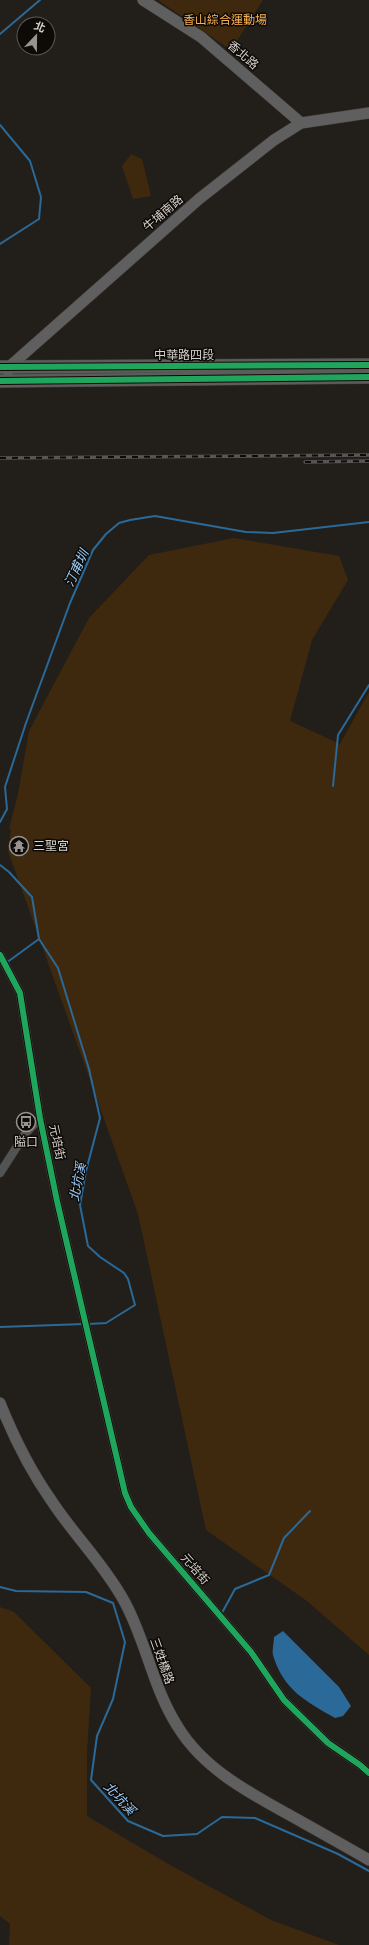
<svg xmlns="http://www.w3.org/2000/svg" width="369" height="1945" viewBox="0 0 369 1945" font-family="'Open Sans','Noto Sans TC',sans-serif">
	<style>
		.green { fill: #3f290e }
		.water { fill: #2a6998 }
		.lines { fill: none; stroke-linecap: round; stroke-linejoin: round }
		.stream { stroke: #2a6998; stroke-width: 2 }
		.street-casing { stroke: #3e3b37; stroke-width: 9 }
		.secondary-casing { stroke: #3e3b37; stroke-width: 12 }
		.primary-casing { stroke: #3e3b37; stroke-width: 14 }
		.street { stroke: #525453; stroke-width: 8 }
		.secondary { stroke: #5e5f5e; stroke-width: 11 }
		.primary { stroke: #5c5d5b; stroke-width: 13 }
		.rail-casing { stroke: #575654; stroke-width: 3.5 }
		.rail { stroke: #0d0a07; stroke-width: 2; stroke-dasharray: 6; stroke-linecap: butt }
		.cycleway-casing { stroke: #0d0a07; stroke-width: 8 }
		.cycleway { stroke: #20a55d; stroke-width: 6 }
		.labels { text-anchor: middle; stroke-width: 3; stroke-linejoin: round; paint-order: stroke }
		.park-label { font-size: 12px; fill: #fab154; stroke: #0d0a07 }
		.street-label { font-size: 12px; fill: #d6d1cc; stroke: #0d0a07 }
		.poi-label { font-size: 12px; fill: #d6d1cc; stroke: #0d0a07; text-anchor: start }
		.water-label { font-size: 13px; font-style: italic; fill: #9bcefb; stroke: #0d0a07 }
	</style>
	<rect width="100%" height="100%" fill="#221f1a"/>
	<path class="green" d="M158,0h105l-32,50z
		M131,154l11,5 9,37 -18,3 -11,-33z
		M234,538l105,18 9,24 -36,60 -22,81 50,23 29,-52v963l-62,-54 -101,-71 -68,-316 -130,-363 3,-21 -2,-1 9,-35 11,-63 60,-113 60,-63z
		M0,1607l14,5 77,76 -4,63v65l83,49 101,55 68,25h-330l1,-21 -10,-8z"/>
	<path class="water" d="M283,1631l56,56 12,19 -8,10 -8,2c-28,-16 -52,-28 -62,-63 -1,-5 1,-13 1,-18z"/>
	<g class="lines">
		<path class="stream" d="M0,34l40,-34
			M0,125l30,36 11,36 -2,22 -39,25
			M333,786l5,-51 31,-50
			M0,822l7,-13 -2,-22 21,-64 44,-120 23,-53 13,-16 13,-11 11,-3 25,-4 91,16 27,1 96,-11
			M0,865l9,7 23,25 7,42 19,29 31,101 11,49 -14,53 -6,34 8,41 12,11 24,16 4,6 7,26 -29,18 -17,1
			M6,963l33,-24
			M0,1327l84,-3
			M0,1587l16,4 70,1 27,11 12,39 -12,57 -16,37 -6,44 37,41 35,15 34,-2 25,-17 33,1 83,36 31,17
			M223,1611l12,-22 34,-14 15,-37 26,-27"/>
		<defs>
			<path id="street" d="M0,955l20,38 20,125 17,83 68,292 6,14 18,26 102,119 33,48 44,43 32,22 9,8
				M0,1173l25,-39 15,-16"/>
			<path id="secondary" d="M143,0l58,37 100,86
				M8,371l1,-4 190,-168 75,-59 27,-17 68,-10
				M0,1403c14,35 30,67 51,97 22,34 52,63 72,99 23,40 29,88 55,128 28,46 80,70 124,95 23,13 45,25 67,38"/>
			<path id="primary" d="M0,367l369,-2
				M0,381l369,-4"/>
		</defs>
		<use href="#street" class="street-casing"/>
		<use href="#secondary" class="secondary-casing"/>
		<use href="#primary" class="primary-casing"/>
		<use href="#street" class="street"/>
		<use href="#secondary" class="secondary"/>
		<use href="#primary" class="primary"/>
		<defs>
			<path id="rail" d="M0,458l369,-3
				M305,462l64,-1"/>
		</defs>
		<use href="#rail" class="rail-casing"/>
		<use href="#rail" class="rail"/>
		<defs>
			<path id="cycleway" d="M0,367l369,-2
				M0,381l369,-4
				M0,955l20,38 20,125 17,83 68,292 6,14 18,26 102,119 33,48 44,43 32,22 9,8"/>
		</defs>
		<use href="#cycleway" class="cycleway-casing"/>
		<use href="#cycleway" class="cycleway"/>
	</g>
	<defs>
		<symbol id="temple-ring" viewBox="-11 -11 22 22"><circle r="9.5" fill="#0d0a07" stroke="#97938e" stroke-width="1.5"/><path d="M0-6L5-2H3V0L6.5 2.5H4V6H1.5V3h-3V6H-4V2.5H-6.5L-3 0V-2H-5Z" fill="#97938e"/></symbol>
		<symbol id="bus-ring" viewBox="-11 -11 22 22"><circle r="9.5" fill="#0d0a07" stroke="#97938e" stroke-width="1.5"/><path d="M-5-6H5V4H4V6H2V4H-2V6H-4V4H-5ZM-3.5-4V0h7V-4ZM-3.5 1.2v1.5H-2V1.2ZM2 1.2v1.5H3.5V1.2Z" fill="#97938e"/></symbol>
	</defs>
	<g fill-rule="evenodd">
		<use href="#temple-ring" x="8" y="835" width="22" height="22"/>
		<use href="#bus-ring" x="15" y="1111" width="22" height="22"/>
	</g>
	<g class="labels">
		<g class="park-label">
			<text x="225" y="24">香山綜合運動場</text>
		</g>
		<g class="street-label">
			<text transform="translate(243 55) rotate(41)" y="4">香北路</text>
			<text transform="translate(163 213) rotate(-41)" y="4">牛埔南路</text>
			<text x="184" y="359">中華路四段</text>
			<text transform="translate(57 1142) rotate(78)" y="4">元培街</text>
			<text transform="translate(195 1569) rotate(49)" y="4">元培街</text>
			<text transform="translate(162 1661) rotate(70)" y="4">三姓橋路</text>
		</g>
		<g class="poi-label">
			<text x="33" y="850">三聖宮</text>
			<text x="26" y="1146" text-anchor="middle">隘口</text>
		</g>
		<g class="water-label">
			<text transform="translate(76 568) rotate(-65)" y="5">汀甫圳</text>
			<text transform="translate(77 1182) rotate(-79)" y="5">北坑溪</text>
			<text transform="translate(120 1798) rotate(47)" y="5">北坑溪</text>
		</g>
	</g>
	<g transform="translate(36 36) rotate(22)"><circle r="19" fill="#0d0a07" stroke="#5d5a56"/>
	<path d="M0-3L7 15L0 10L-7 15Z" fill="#97938e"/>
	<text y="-6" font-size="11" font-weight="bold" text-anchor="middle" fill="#d6d1cc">北</text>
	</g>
</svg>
